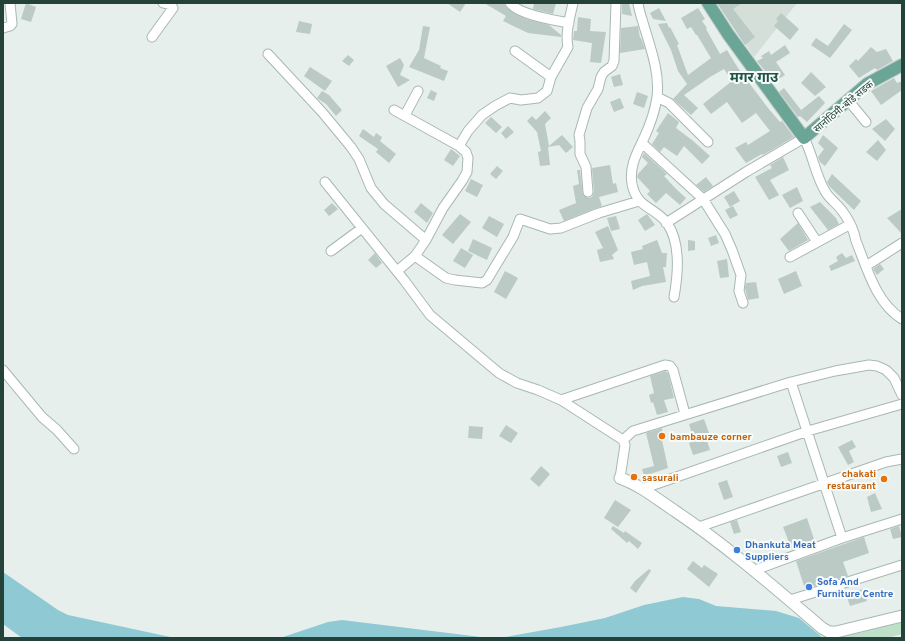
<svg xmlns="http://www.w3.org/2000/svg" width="905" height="641" viewBox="0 0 905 641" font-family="Overpass,'Noto Sans Devanagari',sans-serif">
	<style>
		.built { fill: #d4dfda }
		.green { fill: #bfe0c8 }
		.water { fill: #8ec9d4 }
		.building { fill: #bbcac4 }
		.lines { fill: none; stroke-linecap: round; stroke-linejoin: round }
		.minor-casing { stroke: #a8b8b2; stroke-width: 11 }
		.tertiary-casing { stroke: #a8b8b2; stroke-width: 13 }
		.primary-casing { stroke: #c2cac8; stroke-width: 14 }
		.minor { stroke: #fff; stroke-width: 9 }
		.tertiary { stroke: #fff; stroke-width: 11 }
		.primary { stroke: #6aa596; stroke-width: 12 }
		.food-dot { fill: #e8710a; stroke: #f7fbf9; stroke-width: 1.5 }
		.shop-dot { fill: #3f7fe0; stroke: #f7fbf9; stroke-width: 1.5 }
		.labels { text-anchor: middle; stroke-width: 4; stroke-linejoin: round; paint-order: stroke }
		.street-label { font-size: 10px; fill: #24423a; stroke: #f7fbf9 }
		.food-label { font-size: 10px; font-weight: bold; fill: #c56008; stroke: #f7fbf9; text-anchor: start }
		.shop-label { font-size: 10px; font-weight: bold; fill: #366cbe; stroke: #f7fbf9; text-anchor: start }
		.district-label { font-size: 14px; font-weight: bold; fill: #1f5548; stroke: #f7fbf9 }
	</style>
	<rect width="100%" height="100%" fill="#e6efeb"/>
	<path class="built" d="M718,3h79l-43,54z"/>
	<path class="green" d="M902,621v13l-15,4h-57l29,-5z"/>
	<path class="water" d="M3,572l55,38 10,5 107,23h-153l-19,-14z
		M683,597l16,2 17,7 60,5 23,7 24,20h-543l48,-16 14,-2 147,18h11l61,-11 44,-9 39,-13z"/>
	<path class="building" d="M26,3l10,4 -5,15 -10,-3z
		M447,3h19l-6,9z
		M484,3h20l2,4 6,5 14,7 23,6 12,10v2l-33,-4 -25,-12 3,-5z
		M534,3h22l-3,11 -20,-5z
		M622,3h7l3,13 -10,-2z
		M717,3h25l-9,6 22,28 -10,8z
		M659,8l7,13 -13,-2 -3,-6z
		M698,8l7,11 -3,2 5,7 -1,1 14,25 7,-4 11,18 30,40 12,14 2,-1 12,16 -31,18 -1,-1 -16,9 -11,-15 11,-6 2,3 22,-14 -14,-18 -14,10 -15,-21 -16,12 -8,-10 29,-23 -8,-12 -14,8 -26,18 14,13 -7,7 -18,-16 14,-15 -9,-13 -7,-21 -13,-26 9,-1 2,5 1,-1 9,17 -2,1 11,30 23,-17 -14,-23h-1l-5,-8 -4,2 -6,-11z
		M781,13l18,16 -9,11 -16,-14 4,-5 -2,-2z
		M578,17l13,2 -1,12 16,1 -5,31 -11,-1 2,-19 -19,-3 1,-9h3z
		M299,21l13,3 -2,10 -14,-2z
		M844,24l8,6 -22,28 -19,-13 5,-7 12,8z
		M423,26l7,1 -6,31 17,8 -1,2 8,3 -4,10 -35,-14 10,-17z
		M638,26l2,12h1l4,11 -25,4 1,-25z
		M785,45l5,8 -14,9 9,13 -11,7 -17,-21 6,-3 -2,-2 8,-5 2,4z
		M871,47l6,5 9,-3 7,12 -16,9 -2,-2 -16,10 -10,-12 7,-7 2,2z
		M348,55l6,5 -5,6 -7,-5z
		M400,58l4,7 -4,10 10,5 -12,7 -12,-21z
		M310,67l22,14 -7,10 -21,-15z
		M811,72l15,15 -11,9 -14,-13z
		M620,74l3,11 -9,2 -3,-10z
		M894,78l3,5 5,-2v9l-21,15 -10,-14z
		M784,88l17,22 18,-14 6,7 -18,19 -7,-6 -2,1 -19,-25z
		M431,90l6,3 -3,8 -7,-3z
		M322,91l7,4 13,15 -6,6 -10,-12 -9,-6z
		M637,92l11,4 -4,12 -11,-4z
		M620,98l4,10 -10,4 -4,-10z
		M545,111l6,7 -6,6 4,22 13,-11 11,12 -7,6 -7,-8 -11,2 2,18 -10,1 -2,-14 3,-1 -4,-19 -10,-11 5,-5 4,4z
		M668,113l11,9 -3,6 16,12 18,16 -8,8 -18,-18 -7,10 -13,-9 -4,5 -8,-8 7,-11 -3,-2z
		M491,117l11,10 -6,6 -11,-10z
		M886,119l9,10 -10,12 -13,-12z
		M508,126l6,6 -8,7 -5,-6z
		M363,129l11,8 2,-4 6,4 -2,4 16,13 -7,9 -13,-11 2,-3 -19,-13z
		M823,135l15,13 -13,18 -5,-4 -2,-5 6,-8 -6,-6z
		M878,140l8,10 -9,11 -11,-9z
		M451,149l9,7 -7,10 -9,-6z
		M644,153l23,21 -3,2 12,13 10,9 -6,7 -14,-12 -10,10 -9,-9 3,-3 -13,-14 1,-3 10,-11 -6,-6z
		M783,157l6,13 -19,10 9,15 -10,5 -14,-23 17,-9 -2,-3z
		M610,165l3,19 3,-1 2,9 -19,5 3,9 -38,15 -5,-11 17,-7 -3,-17 6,-2 -2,-14h3l3,25 6,3 3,-1 2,-5 -2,-24z
		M497,166l6,5 -7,8 -6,-5z
		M832,174l29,27 -7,9 -24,-23 -3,-5z
		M706,177l7,9 -9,6 -8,-7z
		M471,179l12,6 -6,12 -12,-6z
		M797,187l6,14 -13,7 -8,-13z
		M734,191l6,10 -10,6 -6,-10z
		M820,202l16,16 3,6 -11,6 -18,-23z
		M332,203l6,6 -9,7 -5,-6z
		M421,203l12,10 -6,10 -13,-11z
		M733,206l5,9 -8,4 -5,-9z
		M902,209v25l-15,-16z
		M460,214l11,8 -18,22 -11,-9z
		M647,214l8,11 -10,6 -7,-11z
		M489,216l15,8 -7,13 -15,-9z
		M616,216l4,13 -9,2 -4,-13z
		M798,223l10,17 -19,11 -9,-12z
		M608,226l10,24 -6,5 2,4 -14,3 -3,-12 6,-2 -8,-16z
		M716,235l3,8 -8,3 -3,-8z
		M473,239l19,9 -5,12 -19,-9z
		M657,240l5,13h5l-1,14h-3l3,15 -24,4 -9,4 -2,-9 19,-5 -3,-14 -13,3 -3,-13 12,-3 -1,-3z
		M688,240l7,1v9l-7,1z
		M461,248l12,7 -8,13 -12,-7z
		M375,253l7,10 -6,5 -8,-8z
		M842,253l4,5 6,-3 3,6 -24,10 -2,-5 9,-5 -2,-4z
		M727,259l2,18 -9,1 -3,-17z
		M880,264l4,5 -7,6 -4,-6z
		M505,271l13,7 -12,21 -12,-7z
		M796,271l6,15 -18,8 -6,-15z
		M756,282l3,16 -11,2 -3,-12 1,-5z
		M665,371l3,2 6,25 -10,2 4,12 -11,3 -4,-13 -2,1 -2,-8 5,-2 -4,-17z
		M704,419l5,14 -4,2 5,15 -17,5 -4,-12 5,-2 -5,-17z
		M506,425l12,8 -7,10 -12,-7z
		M469,426l14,1 -1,12 -14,-1z
		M662,428l1,8h-2l7,32 -24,8 -2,-7 12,-3 -8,-33z
		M852,440l4,7 -7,4 5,11 -6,3 -10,-18z
		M788,452l4,11 -11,4 -4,-11z
		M541,466l9,8 -11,13 -9,-8z
		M727,480l6,17 -9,3 -6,-17z
		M875,493l7,16 -11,3 -4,-15z
		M615,500l16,10 -13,17 -14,-9z
		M807,518l8,24 -23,8 -9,-23z
		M737,520l4,12 -7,2 -4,-12z
		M613,526l11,7 1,-2 17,12 -4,6 -9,-8 -2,2 -16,-14z
		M899,526l3,11 -9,2 -3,-10z
		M864,537l5,16 -26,9 5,14 -43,13 -9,-28z
		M693,561l9,7 2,-3 14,9 -9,13 -22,-18z
		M649,569l2,2 -15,22 -6,-5 5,-7z
		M863,589l4,12 -17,5 -4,-12z"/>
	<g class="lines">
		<defs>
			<path id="minor" d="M510,3c9,12 44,17 59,20
				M638,3c1,8 4,16 6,23 7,23 16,48 13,71 -2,14 -7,28 -13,41 -7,15 -15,28 -12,46 5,25 22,22 35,39 14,20 11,52 7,74
				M3,28l7,-2 2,-2 -2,-21
				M152,37l21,-29 -2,-3 -8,-2
				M515,51l36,26
				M268,54l54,58 29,35 8,12 12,29 13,16 42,36
				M657,97l12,6 39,39
				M848,100l18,22
				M394,110l65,36
				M405,115l13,-24
				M642,143l61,56 22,35 7,16 9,25 -2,16 4,12
				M325,182l79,98 26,35 69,58 18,10 21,7 23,10 62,40 2,5 -5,33
				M588,192l-2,-25 -6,-13v-13l-1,-6 8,-27 11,-19 3,-12 3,-5 8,-6 2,-5 2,-58
				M798,213l19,29
				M666,223l80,-51 58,-34c9,17 11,36 21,53 4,8 13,13 18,21 6,8 11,19 13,29 11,27 20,62 46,78
				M331,251l31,-23
				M415,256l31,22 9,2 27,3 5,-3 6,-10 20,-33 7,-18 30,10 11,-1 38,-15 40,-12
				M790,257l59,-32
				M866,266l36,-23
				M397,271l18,-15 11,-16 17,-32 19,-27 5,-9 1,-14 -2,-6 -7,-6 9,-15 14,-16 13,-9 15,-8 11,2 17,-2 9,-7 4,-14 17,-30c-3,-14 2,-30 5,-44
				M3,370l39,47 15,13 17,19
				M791,382l44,-11 34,-6 8,1 9,4 8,8 8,17
				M561,400l104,-35 5,1 3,4 12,44
				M623,440l10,-9 158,-49 51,156
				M642,489l166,-58 94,-27
				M699,527l187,-65 16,-3
				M755,570l87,-32 60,-19
				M790,600l112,-35"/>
			<path id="tertiary" d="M620,478c20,7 37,21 55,33 52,35 99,76 147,117l7,4h7l66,-16"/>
			<path id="primary" d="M708,3l20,31 76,104 63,-54 35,-19"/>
		</defs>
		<use href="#minor" class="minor-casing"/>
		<use href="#tertiary" class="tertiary-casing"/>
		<use href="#primary" class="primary-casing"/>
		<use href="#minor" class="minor"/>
		<use href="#tertiary" class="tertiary"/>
		<use href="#primary" class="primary"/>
	</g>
	<g class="food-dot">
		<circle cx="662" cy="436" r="4"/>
		<circle cx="634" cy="477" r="4"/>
		<circle cx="884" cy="479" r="4"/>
	</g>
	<g class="shop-dot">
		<circle cx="737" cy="550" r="4"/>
		<circle cx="809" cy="587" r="4"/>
	</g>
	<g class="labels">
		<g class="street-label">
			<text transform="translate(843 106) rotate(-40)" y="4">सानोठिमी-बोडे सडक</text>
		</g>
		<g class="food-label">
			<text x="670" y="440">bambauze corner</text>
			<text x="876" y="477" text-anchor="end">chakati<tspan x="876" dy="12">restaurant</tspan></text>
			<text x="642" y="481">sasurali</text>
		</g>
		<g class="shop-label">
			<text x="745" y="548">Dhankuta Meat<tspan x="745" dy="12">Suppliers</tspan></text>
			<text x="817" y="585">Sofa And<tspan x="817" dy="12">Furniture Centre</tspan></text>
		</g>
		<g class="district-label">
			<text x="754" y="82">मगर गाउ</text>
		</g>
	</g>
	<rect width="905" height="641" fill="none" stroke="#24423a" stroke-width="8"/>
</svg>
